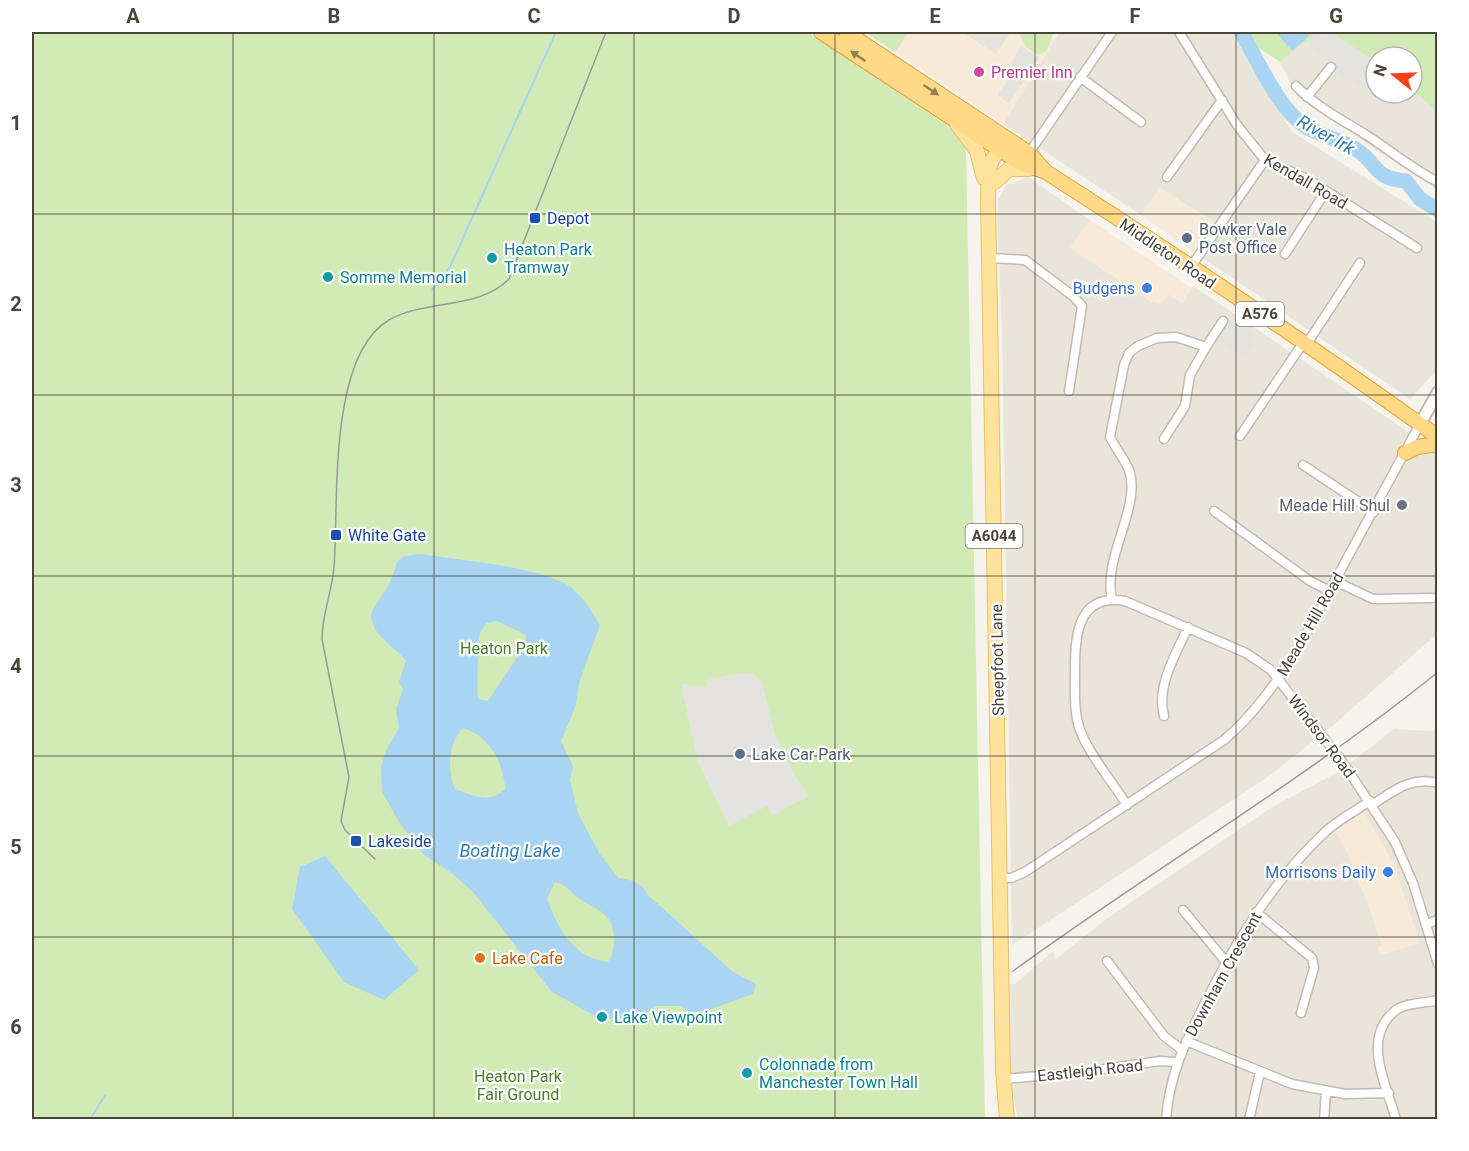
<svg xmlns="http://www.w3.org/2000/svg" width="1469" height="1151" viewBox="0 0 1469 1151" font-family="Roboto,sans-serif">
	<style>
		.residential { fill: #eae5da }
		.commercial { fill: #f7ead8 }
		.green { fill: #d2eab5 }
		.parking { fill: #e5e3e0 }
		.water { fill: #a9d4f2; fill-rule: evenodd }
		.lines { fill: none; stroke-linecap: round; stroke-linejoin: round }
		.stream { stroke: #a9d4f2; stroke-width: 2 }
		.river { stroke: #a9d4f2; stroke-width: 15 }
		.minor-casing { stroke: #c2bbae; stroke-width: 11 }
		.tertiary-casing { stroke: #c2bbae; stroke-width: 14 }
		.primary-casing { stroke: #e6c16a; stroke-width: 16 }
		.trunk-casing { stroke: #e0a43c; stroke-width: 16 }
		.minor { stroke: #fff; stroke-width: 8 }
		.tertiary { stroke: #fff; stroke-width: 10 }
		.primary { stroke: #ffe39c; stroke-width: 14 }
		.trunk { stroke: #ffd985; stroke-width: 14 }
		.tram { stroke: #9a9a9a; stroke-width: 1.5 }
		.oneway { fill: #938057 }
		.grid { fill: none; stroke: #4b4439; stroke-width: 1.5; stroke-opacity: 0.55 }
		.hotel-dot { fill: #d1479c; stroke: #fff; stroke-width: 2 }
		.transit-dot { fill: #1a4fb4; stroke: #fff; stroke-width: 2 }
		.service-dot { fill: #5c6f8a; stroke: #fff; stroke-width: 2 }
		.culture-dot { fill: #0f9aa8; stroke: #fff; stroke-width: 2 }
		.shop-dot { fill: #3f7fe0; stroke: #fff; stroke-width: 2 }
		.worship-dot { fill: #6b7280; stroke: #fff; stroke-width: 2 }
		.food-dot { fill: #e8710a; stroke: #fff; stroke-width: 2 }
		.labels { text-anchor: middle; stroke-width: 4.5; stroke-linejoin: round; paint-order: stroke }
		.shield { fill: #fff; stroke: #817c74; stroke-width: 1.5 }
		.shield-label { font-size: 15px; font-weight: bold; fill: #4b4439 }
		.hotel-label { font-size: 16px; fill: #b23c85; stroke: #fff; text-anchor: start }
		.street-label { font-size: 16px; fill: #4b4439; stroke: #fff }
		.transit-label { font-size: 16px; fill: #164399; stroke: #fff; text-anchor: start }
		.service-label { font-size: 16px; fill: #4e5e75; stroke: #fff; text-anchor: start }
		.culture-label { font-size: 16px; fill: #0d838f; stroke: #fff; text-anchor: start }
		.shop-label { font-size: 16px; fill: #366cbe; stroke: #fff; text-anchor: end }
		.worship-label { font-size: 16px; fill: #5b616d; stroke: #fff; text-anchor: end }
		.park-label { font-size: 16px; fill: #4a7f2a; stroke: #fff }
		.food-label { font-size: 16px; fill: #c56008; stroke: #fff; text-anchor: start }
		.water-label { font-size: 18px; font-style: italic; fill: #2e7ab2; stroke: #fff }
		.neatline { fill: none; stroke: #4b4439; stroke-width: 2 }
		.grid-label { font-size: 20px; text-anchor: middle; font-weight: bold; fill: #4b4439 }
	</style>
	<rect width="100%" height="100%" fill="#f6f3ec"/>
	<path class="residential" d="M1060,32h175l57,100 145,90v148l-27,29 -216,-147 20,-30 -54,-34 -19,27 -138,-91z
		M1317,32h13l46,30v31h36v-3l25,21v79l-139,-92 -18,-36z
		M1028,177l62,43 -19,28 81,54 16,-8 14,9 11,-17 245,166 -1,182 -107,94 -65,51 -253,166 -10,-616 -5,-103 1,-26 8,-15z
		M1437,725v394h-419l-7,-34 -1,-101h5l38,-33 3,8 49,-39 167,-113 68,-36 54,-42 39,2z"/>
	<path class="commercial" d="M909,32h134l12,8 -52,84 -108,-72z
		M1160,188l55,35 -21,29 -53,-37z
		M1090,220l102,68 -10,15 -14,-9 -6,10 -10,-2 -82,-54z
		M1364,812l29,50 27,81 -40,12 -2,-8 4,-1 -14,-41 -21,-53 -12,-21z"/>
	<path class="green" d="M32,32h776l137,92 15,14 6,13 19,968h-953z
		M865,32h44l-14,20z
		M1018,32h33l2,2 -6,16 -8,5 -12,-7z
		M1247,32h70l-37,30 -24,-16z
		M1330,32h107v79l-25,-21v-33h-36v5z"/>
	<path class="parking" d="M962,32h49l-15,22z
		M1317,32h13l46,30v15l-13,13 -28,-19 -29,-30z
		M1021,46l18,12 -30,45 -11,-8 11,-17 -5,-4z
		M1229,318l28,19 -13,20 -28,-19z
		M741,673l12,1 9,7 13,54 17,36 17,25 -37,20 -5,-10 -38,20 -32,-66 -16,-76 26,3 -1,-7z"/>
	<path class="water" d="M1276,32h29l4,4 -17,15z
		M422,554c41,7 105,11 142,29 15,7 28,29 36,42l-21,58 -3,22 -15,36 12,25 -3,14 8,33 21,40 19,25c13,1 25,5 30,17l85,77 23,12 -3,10 -48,17 -15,1 -10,-6h-25l-10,9 -34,4 -16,-3 -43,-24 -79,-100 -20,-18 -30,-20 -26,-35 -15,-28 -1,-24 5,-16 13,-23 -3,-19 7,-20 -4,-7 7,-21c-13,-17 -34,-24 -35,-47 5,-11 13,-20 18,-30 11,-21 1,-28 33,-30zM497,621l29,14 -1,11 -37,55 -10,-2c-1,-4 0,-59 1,-63 1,-4 5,-10 8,-13zM463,728c26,8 41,34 42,61 -15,15 -31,7 -50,0 -8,-19 -7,-46 8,-61zM555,882c12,3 14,8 23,16 8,6 18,9 25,15 14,11 14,36 5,49 -35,-4 -50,-34 -61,-63z
		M325,856l94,114 -35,30 -40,-18 -52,-73 8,-42z"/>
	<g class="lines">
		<path class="stream" d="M432,290l18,-23 106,-235
			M90,1120l15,-25"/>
		<path class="river" d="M1241,32c17,28 37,77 65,95 16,9 35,13 51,23 22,14 15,28 49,31l14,18 18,11"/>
		<defs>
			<path id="minor" d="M1179,32l58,93 28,35 42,19 110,69
				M1080,77l61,45
				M1296,86c22,22 47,34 72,50 24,16 45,33 70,46
				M1307,97l24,-30
				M1029,153l83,-121
				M1167,177l55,-77
				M1285,254l41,-63
				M989,258l36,2 48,36 9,10 -13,85
				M1190,268l75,-108
				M1306,345l54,-82
				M1206,347l17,-26
				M1240,436l63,-93
				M1303,465l71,47
				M1214,511l96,70 20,10
				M1335,581l38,18 59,-1
				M1112,599c-10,-41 30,-93 17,-129 -5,-12 -14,-22 -19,-33l14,-72 5,-12 9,-7 19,-8 19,-1 30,10 -16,28 -5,31 -21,33
				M1164,716c-8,-30 12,-62 24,-89
				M1373,804c21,-13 38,-28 65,-21
				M1127,805c-14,-22 -38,-51 -47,-75 -6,-17 -5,-34 -5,-51 0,-35 -2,-87 50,-78l121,52 25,17 73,94 51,78 18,41 25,81
				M1001,878h10l14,-6 199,-132c30,-25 54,-60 75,-93l121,-223
				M1183,910l43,52
				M1256,912l56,46 2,10 -13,45
				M1426,924l12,-4
				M1107,961l57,75 18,14
				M1186,1041l106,43 53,10 44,-1
				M1003,1079l82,-7 75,-11 16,1
				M1166,1120c3,-46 21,-81 41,-121 31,-61 67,-119 118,-167 13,-12 30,-21 45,-31
				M1249,1120l11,-48
				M1324,1120l2,-29
				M1396,1120c-9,-35 -36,-82 0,-110 9,-7 30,-7 42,-10"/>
			<path id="tertiary" d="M1420,424l18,-32"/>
			<path id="primary" d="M957,124l20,27 7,27
				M1000,151c-15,10 -11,32 -12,49l15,871 4,49
				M995,182l14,-13h20"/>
			<path id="trunk" d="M821,32l199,131 26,9
				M846,32l183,121 17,19c133,85 264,173 392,265
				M1405,453l12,-6 21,-3"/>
		</defs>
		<use href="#minor" class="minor-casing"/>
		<use href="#tertiary" class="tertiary-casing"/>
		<use href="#primary" class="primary-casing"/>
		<use href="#trunk" class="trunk-casing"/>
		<use href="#minor" class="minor"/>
		<use href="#tertiary" class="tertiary"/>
		<use href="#primary" class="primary"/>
		<use href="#trunk" class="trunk"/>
		<path class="tram" d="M375,859l-30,-29 -4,-9 8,-44 -27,-138c0,-25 10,-47 12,-72 5,-61 -7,-211 55,-247 36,-21 90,-10 120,-41l97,-247
			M1013,971c140,-102 290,-190 425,-299"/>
	</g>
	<defs><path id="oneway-solid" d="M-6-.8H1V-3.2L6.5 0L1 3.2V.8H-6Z" transform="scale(1.5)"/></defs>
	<g class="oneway">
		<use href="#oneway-solid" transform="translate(858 56) rotate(-146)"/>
		<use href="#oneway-solid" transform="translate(931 90) rotate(34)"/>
	</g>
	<path class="grid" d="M233,32v1088M434,32v1088M634,32v1088M835,32v1088M1035,32v1088M1236,32v1088M32,214h1406M32,395h1406M32,576h1406M32,756h1406M32,937h1406"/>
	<circle class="hotel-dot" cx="979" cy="72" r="6"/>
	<g class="transit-dot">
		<rect x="529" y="212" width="12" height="12" rx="3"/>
		<rect x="330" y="529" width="12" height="12" rx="3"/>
		<rect x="350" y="835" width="12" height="12" rx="3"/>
	</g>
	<g class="service-dot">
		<circle cx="1187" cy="238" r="6"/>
		<circle cx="740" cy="754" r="6"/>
	</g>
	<g class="culture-dot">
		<circle cx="492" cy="258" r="6"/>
		<circle cx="328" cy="277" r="6"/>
		<circle cx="602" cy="1017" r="6"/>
		<circle cx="747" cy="1073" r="6"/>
	</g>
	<g class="shop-dot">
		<circle cx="1147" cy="288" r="6"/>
		<circle cx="1388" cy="872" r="6"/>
	</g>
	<circle class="worship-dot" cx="1402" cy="505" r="6"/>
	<circle class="food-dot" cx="480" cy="958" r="6"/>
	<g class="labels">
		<g class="shield">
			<rect x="1236" y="302" width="48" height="24" rx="4.5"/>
			<rect x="965.5" y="524" width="57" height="24" rx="4.5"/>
		</g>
		<g class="shield-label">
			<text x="1260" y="319">A576</text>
			<text x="994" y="541">A6044</text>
		</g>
		<g class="hotel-label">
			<text x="991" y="78">Premier Inn</text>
		</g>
		<g class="street-label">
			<text transform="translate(1306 181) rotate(30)" y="6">Kendall Road</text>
			<text transform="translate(1168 253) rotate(34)" y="6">Middleton Road</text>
			<text transform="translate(1310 624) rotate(-60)" y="6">Meade Hill Road</text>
			<text transform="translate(997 660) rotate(-91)" y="6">Sheepfoot Lane</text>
			<text transform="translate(1322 736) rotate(53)" y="6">Windsor Road</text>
			<text transform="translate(1223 974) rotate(-61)" y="6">Downham Crescent</text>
			<text transform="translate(1090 1070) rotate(-6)" y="6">Eastleigh Road</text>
		</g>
		<g class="transit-label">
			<text x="547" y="224">Depot</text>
			<text x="348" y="541">White Gate</text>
			<text x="368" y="847">Lakeside</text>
		</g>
		<g class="service-label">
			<text x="1199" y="235">Bowker Vale<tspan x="1199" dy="18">Post Office</tspan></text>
			<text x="752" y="760">Lake Car Park</text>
		</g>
		<g class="culture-label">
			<text x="504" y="255">Heaton Park<tspan x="504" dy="18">Tramway</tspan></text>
			<text x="340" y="283">Somme Memorial</text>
			<text x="614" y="1023">Lake Viewpoint</text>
			<text x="759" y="1070">Colonnade from<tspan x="759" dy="18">Manchester Town Hall</tspan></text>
		</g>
		<g class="shop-label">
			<text x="1135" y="294">Budgens</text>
			<text x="1376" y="878">Morrisons Daily</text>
		</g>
		<g class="worship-label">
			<text x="1390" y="511">Meade Hill Shul</text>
		</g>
		<g class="park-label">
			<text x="504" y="654">Heaton Park</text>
			<text x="518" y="1082">Heaton Park<tspan x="518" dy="18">Fair Ground</tspan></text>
		</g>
		<g class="food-label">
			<text x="492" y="964">Lake Cafe</text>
		</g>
		<g class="water-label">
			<text transform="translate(1326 135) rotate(29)" y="6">River Irk</text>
			<text x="510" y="857">Boating Lake</text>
		</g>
	</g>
	<rect width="1469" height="1151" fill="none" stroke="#ffffff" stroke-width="66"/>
	<g transform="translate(1394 75) rotate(288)"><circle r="28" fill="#ffffff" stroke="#b7b4b0" stroke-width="1.5"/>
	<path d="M0-4.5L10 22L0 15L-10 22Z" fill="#fc3f1d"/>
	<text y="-9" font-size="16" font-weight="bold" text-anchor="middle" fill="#4b4439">N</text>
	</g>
	<rect x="33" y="33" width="1403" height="1085" class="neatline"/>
	<g class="grid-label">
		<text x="133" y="23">A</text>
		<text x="334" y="23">B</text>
		<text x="534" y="23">C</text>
		<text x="734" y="23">D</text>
		<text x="935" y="23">E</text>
		<text x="1135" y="23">F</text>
		<text x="1336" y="23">G</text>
		<text x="16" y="130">1</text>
		<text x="16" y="311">2</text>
		<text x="16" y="492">3</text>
		<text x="16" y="673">4</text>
		<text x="16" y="854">5</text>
		<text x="16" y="1034">6</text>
	</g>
</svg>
